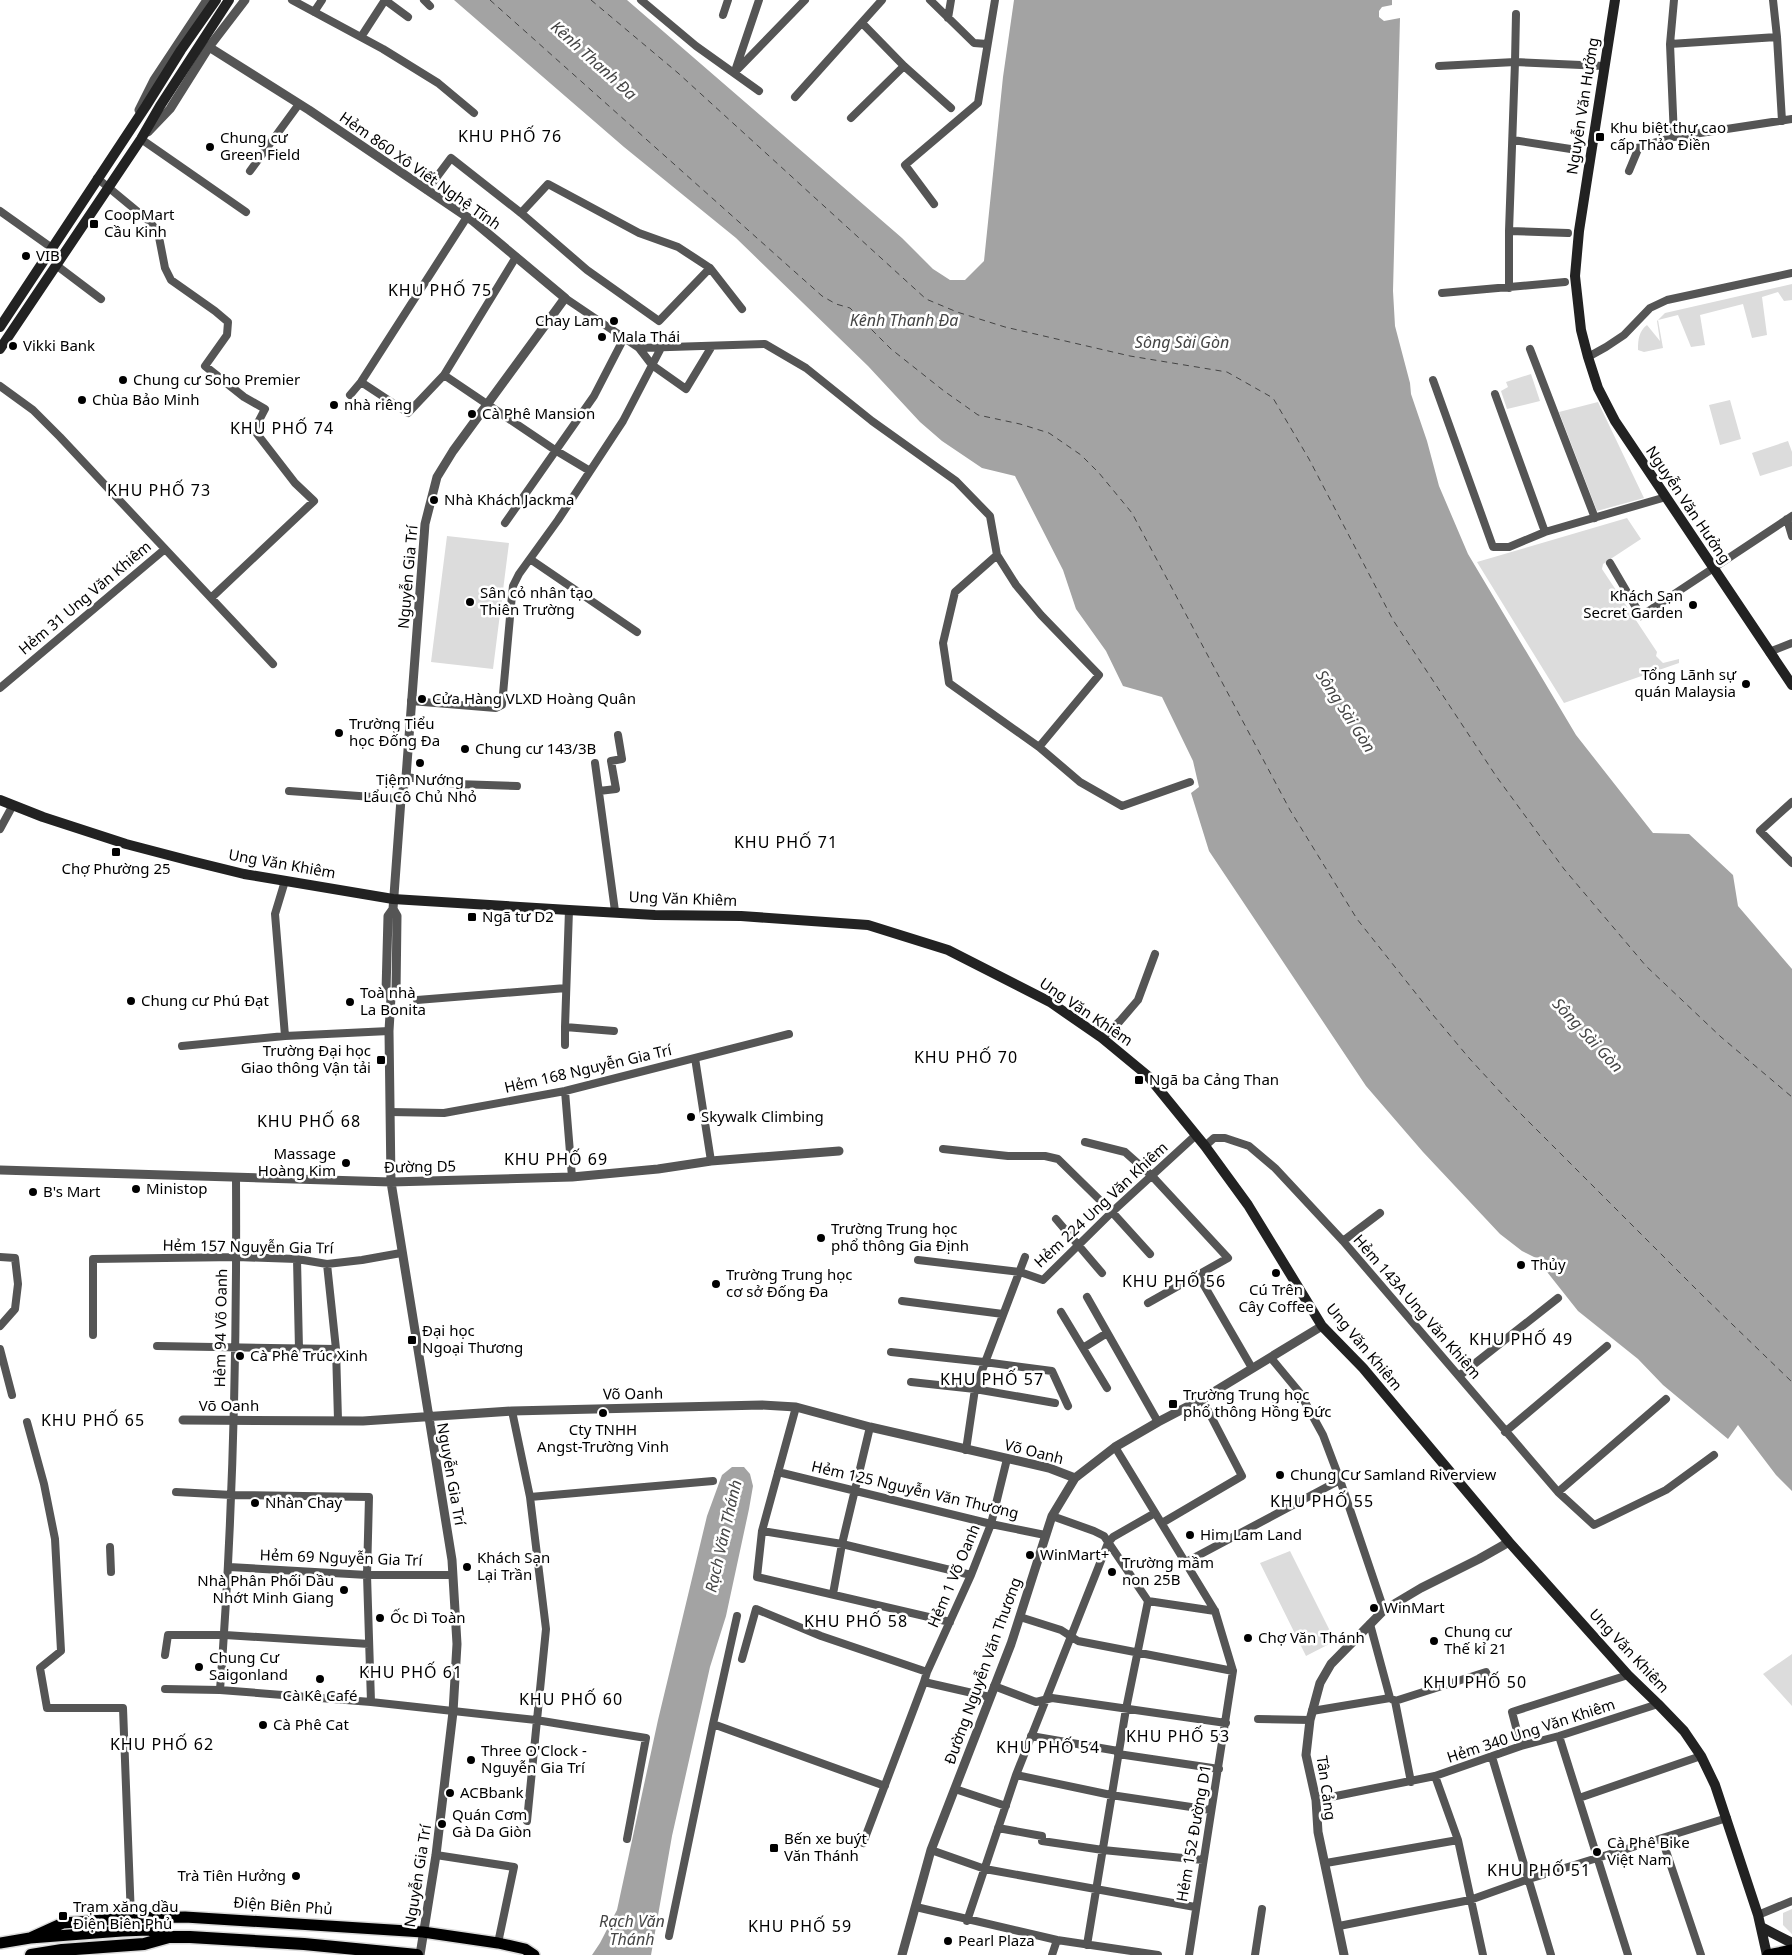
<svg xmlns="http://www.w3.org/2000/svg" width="1792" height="1955" viewBox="0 0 1792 1955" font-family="'Noto Sans',sans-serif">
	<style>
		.green { fill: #dcdcdc }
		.water { fill: #a3a3a3 }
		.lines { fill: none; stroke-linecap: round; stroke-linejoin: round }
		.ferry { stroke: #444; stroke-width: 1; stroke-dasharray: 6 5; stroke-linecap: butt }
		.primary-casing { stroke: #dbdbdb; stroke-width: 14 }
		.trunk-casing { stroke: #dbdbdb; stroke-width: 15 }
		.minor { stroke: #555; stroke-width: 8 }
		.tertiary { stroke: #555; stroke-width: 9 }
		.secondary { stroke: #222; stroke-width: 10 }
		.primary { stroke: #000; stroke-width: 11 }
		.trunk { stroke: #000; stroke-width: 12 }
		.poi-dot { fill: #000; stroke: #fff; stroke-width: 2 }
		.labels { text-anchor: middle; stroke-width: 5; stroke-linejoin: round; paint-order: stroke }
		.street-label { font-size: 15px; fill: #000; stroke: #fff }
		.poi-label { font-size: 15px; fill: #000; stroke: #fff; text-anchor: start }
		.water-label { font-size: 16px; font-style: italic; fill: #444; stroke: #fff }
		.neighbourhood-label { font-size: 16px; letter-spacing: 1px; fill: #000; stroke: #fff }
	</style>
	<rect width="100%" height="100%" fill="#fff"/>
	<path class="green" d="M1792,284v16l-8,1 -6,-9 -16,5 5,38 -15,3 -9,-34 -43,11 5,30 -14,2 -13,-32 -20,5 5,28 -19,4 -6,-2c0,-11 1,-19 9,-25l13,16 -3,-20 8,-8z
		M1531,374l9,27 -33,8 -6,-18 7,-4 -2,-5z
		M1730,400l11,39 -21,6 -11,-40z
		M1598,402l46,96 -47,13 -38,-99z
		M1788,441l4,11v14l-32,10 -8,-23z
		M1627,518l14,21 -38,25 -1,5 55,83 -1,4 7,7 16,-4v4l-115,40 -87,-141z
		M447,536l62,7 -16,126 -62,-7z
		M1290,1551l45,90 -29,15 -46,-93z
		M1792,1654v52l-29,-32z
		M1792,1909v25l-9,-9v-12z"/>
	<path class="water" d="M454,0h173l275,238 31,31 17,11h15l19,-19 19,-184 11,-77h378v5l-10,2 -3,4v6l5,4 16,-3 -7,273 2,35 15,57 1,11 16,47 12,45 29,68 108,181 77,98 36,1 44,41 5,31 54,63v522l-16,-16 -38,-50 -10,14 -65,-54 -25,-26 -60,-48 -42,-53 -14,-7 -22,-17 -77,-82 -57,-66 -157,-235 -18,-58 8,-6 -6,-26 -31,-64 -39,-11 -17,-35 -30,-42 -13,-39 -48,-94 -33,-8 -40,-27 -22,-19 -52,-56 -132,-128 -112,-91z
		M732,1467h12l6,7 3,12 -4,23 -23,107 -16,51 -38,169 -21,119h-59l8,-12 17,-33 41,-190 49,-204 15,-41z"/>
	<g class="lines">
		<path class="ferry" d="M490,0l332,296 14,8 14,4 41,41 53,42 34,24 42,9 29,9 32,22 18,18 33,40 158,297 67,109 76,96 36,43 46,50 188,188 89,86
			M591,0l87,73 248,226 31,13 48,15 125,29 97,16 46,26 36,61 84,161 103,156 68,93 82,97 75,71 71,60"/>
		<defs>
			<path id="primary" d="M30,1938l33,-15 68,-5 54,-1 238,15 75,11 27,6 9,6
				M0,1943l30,-5 92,-7 27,-1 20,7
				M1768,1955l24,-5"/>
			<path id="trunk" d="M31,1955l31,-5 82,-6 25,-7h21l114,7 113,11"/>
		</defs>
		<use href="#primary" class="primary-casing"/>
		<use href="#trunk" class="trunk-casing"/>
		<path class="minor" d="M292,0l91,49 55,34 36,30
			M385,0l23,17
			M424,0l6,6
			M641,0l55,46 63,45
			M930,0l44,43 13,1
			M314,12l8,-12
			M723,15l5,-15
			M948,18l3,-18
			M862,23l42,43 47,42
			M361,37l24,-37
			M1777,37l5,84
			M1670,44l107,-7 -4,-37
			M1439,66l76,-4 1,-48
			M736,68l23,-68
			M735,72l70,-72
			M795,97l87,-97
			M851,118l53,-52
			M1674,137l-4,-93 4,-44
			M141,139l105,73
			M1513,140l64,10
			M250,171l49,-67
			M1629,171l10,-24 35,-10 118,-18
			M97,178l52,43 9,11 7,36 6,12 44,31 13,11 -1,13 -22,31 39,31 21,12 -11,21 41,53 19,18 -103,97
			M427,190l24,-32 70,55 27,-29 91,49 39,14 32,21 32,41
			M934,204l-29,-39 73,-62 17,-103
			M0,211l52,37
			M521,213l66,57 72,51 51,-53
			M1509,231l59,2
			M56,265l45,34
			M1509,288v-57l6,-169 89,4
			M1442,293l123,-11
			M565,298l74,50 126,-4 41,24 66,53 84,60 34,35 7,39 19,30 25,30 58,60 -60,72 41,35 42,24 68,-24
			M639,348l13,17 34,24 26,-43
			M1530,349l65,169
			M1588,357l18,-10 18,-12 26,-27 17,-8 125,-27
			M444,375l111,75 35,21
			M1433,380l60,167h16l36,-15 121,-35
			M361,382l47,31 36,-38 72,-118
			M0,386l33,24 27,27 213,227
			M1495,394l50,138
			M350,395l11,-13 106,-165
			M1787,519l5,17
			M505,523l89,-127 30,-58
			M997,555l-42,37 -12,51 6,40 90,64
			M530,559l107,73
			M1610,563l31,53 151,-100
			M1769,652l23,-9
			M0,688l165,-139
			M411,701l85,7 6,-3 10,-110 1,-9 6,-12 39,-54 65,-99 38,-73
			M595,763l20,148
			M406,777l50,7 61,2
			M289,791l112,8
			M599,791l17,-2 -5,-28 11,-2 -4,-24
			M1792,802l-32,29 32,32
			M0,829l13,-24
			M285,881l-10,33 10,122
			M569,910l-4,117 49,4
			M417,1000l149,-12
			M1102,1038l18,-17 18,-21 17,-46
			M565,1045v-18
			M182,1046l103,-10 104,-5
			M695,1058l16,103
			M565,1091l7,86
			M390,1112l54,1 121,-22 224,-57
			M1085,1142l40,10 27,24 76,82 -80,45
			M1205,1146l9,-8h11l24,8 26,22 68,73 215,251 36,33 72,-35 48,-35
			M943,1149l65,7h37l13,3 54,53 38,42
			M1056,1219l46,54
			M1343,1241l37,-28
			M0,1257l15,1 3,26 -3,25 -15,17
			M297,1259l2,90
			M918,1260l102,12 23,8 69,-68 84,-77
			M327,1264l9,85 2,71
			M1198,1275l54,93
			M1087,1297l71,125
			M902,1301l101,13
			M1061,1312l46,76
			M93,1335v-76l144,-2 60,2 30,5 35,-4 39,-7
			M157,1346l179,3
			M1083,1348l24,-15
			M0,1349l12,46
			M891,1352l93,10 68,9 16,35
			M1459,1376l99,-78
			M911,1382l64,7 80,14
			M796,1407l-34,124 -5,46 193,45
			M512,1411l18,86 16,132 -19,192
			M27,1422l17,62 11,55 6,112 -21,17 7,40h76l8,210
			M1505,1432l102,-86
			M1115,1447l100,164 18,60 -44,284
			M966,1450l9,-61 50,-132
			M778,1472l213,52 54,11
			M1340,1480l44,130
			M176,1492l56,3 137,2 -2,78 4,127
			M1558,1492l108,-93
			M530,1497l183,-16
			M1052,1516l42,15 10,5 44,65 67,10
			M1162,1523l80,-47 -40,-77
			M762,1531l80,13 129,31
			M110,1547l1,25
			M1186,1562l154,-82 -17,-45 -23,-42 -29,-35
			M229,1567l138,8h86
			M833,1594l9,-50 28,-117
			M1020,1617l41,13 17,11 155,30
			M1370,1624l20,74
			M165,1655l3,-20h57l144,9
			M742,1659l14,-50 65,27 106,36 -3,10 66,15
			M927,1672l44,-97 20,-51 16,-65
			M994,1686l42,16 16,-4 174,25
			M165,1689l55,1 151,12 165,18 110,18 -19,101
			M220,1690c13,-170 17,-341 16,-512
			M1395,1701l16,81
			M1312,1711l78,-13 5,3 91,-29 4,9
			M1258,1719l52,1
			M713,1724l24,-108
			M1031,1736l87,15
			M1559,1736l69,219
			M1521,1746l-9,-34 116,-37
			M1118,1754l101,15
			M1492,1757l59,198
			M1016,1775l95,20 100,15
			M1435,1776l23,64 25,115
			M955,1789l51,17
			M1579,1798l122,-42
			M1316,1800l119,-24 86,-30 38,-10 99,-32
			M998,1828l44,8v5l61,9 100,10
			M1662,1839l39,116
			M863,1843l61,-161
			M931,1850l54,19 210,38
			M436,1855l78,12 -16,76
			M1326,1863l132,-23
			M916,1907l141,33 101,15
			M1758,1915l34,-14
			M967,1921l49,-146 92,-232 5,-6 42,-24
			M1339,1926l131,-26 59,-21 198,-61
			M669,1936l44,-212 172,62
			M1087,1945l39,-236 22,-108
			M1052,1955l5,-15
			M1255,1955l7,-46"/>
		<path class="tertiary" d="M209,47l100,63 164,111 92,77 -112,153 -16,26 -12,47 -19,253 -5,22 -8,110
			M139,110l15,-30 53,-80
			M148,132l22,-23 39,-62 36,-47
			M393,909l4,7 -1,76 -5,5 -2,34 2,151 61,378 5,84 -4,68 -17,143 -16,100
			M391,997l-5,-6 2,-75 5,-7
			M0,1170l391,12 181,-5 86,-8 53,-8 128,-10
			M183,1420l180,1 149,-10 250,-6 34,2 74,20 179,41 26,10
			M902,1955l29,-105 80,-206 41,-128 23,-38 40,-31 43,-25 44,-23 120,-73
			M1344,1955l-26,-123 -2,-32 -10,-45 4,-35 10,-37 11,-19 53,-54 37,-22 58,-29 30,-17"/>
		<path class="secondary" d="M1615,0l-36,231 -4,45 6,54 7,27 10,31 17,33 177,264
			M0,327l146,-221 35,-56 35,-50
			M0,349l141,-210 19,-33 69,-106
			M0,800l43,17 83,27 65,17 53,13 149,25 176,11 86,5 86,1 127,9 80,25 102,52 52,36 46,38 57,70 43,59 74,121 41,42 146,174 119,133 30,29 26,27 17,25 14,29 43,130 9,40
			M1761,1927l31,16"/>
		<use href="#primary" class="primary"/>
		<use href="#trunk" class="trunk"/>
	</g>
	<g class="poi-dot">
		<rect x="1595" y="132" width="10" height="10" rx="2.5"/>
		<circle cx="210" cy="147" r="5"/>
		<rect x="89" y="219" width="10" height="10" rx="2.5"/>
		<circle cx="26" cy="256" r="5"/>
		<circle cx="614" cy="321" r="5"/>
		<circle cx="602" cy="337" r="5"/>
		<circle cx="13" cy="346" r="5"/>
		<circle cx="123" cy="380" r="5"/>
		<circle cx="82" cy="400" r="5"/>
		<circle cx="334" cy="405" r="5"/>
		<circle cx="472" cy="414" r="5"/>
		<circle cx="434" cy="500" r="5"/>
		<circle cx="470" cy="602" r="5"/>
		<circle cx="1693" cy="605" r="5"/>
		<circle cx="1746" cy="684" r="5"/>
		<circle cx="422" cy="699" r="5"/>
		<circle cx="339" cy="733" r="5"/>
		<circle cx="465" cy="749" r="5"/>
		<circle cx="420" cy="763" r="5"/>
		<rect x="111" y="847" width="10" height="10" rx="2.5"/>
		<rect x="467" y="912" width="10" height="10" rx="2.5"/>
		<circle cx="131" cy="1001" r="5"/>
		<circle cx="350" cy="1002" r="5"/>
		<rect x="376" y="1055" width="10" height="10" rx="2.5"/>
		<rect x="1134" y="1075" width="10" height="10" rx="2.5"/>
		<circle cx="691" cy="1117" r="5"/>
		<circle cx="346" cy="1163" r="5"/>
		<circle cx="136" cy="1189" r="5"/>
		<circle cx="33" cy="1192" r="5"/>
		<circle cx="821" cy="1238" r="5"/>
		<circle cx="1521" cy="1265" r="5"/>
		<circle cx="1276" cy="1273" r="5"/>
		<circle cx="716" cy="1284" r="5"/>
		<rect x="407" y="1335" width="10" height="10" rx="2.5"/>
		<circle cx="240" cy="1356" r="5"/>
		<rect x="1168" y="1399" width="10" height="10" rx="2.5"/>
		<circle cx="603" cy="1413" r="5"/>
		<circle cx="1280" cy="1475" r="5"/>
		<circle cx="255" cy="1503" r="5"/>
		<circle cx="1190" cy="1535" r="5"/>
		<circle cx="1030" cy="1555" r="5"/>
		<circle cx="467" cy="1567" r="5"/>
		<circle cx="1112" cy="1572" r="5"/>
		<circle cx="344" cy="1590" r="5"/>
		<circle cx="1374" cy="1608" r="5"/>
		<circle cx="380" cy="1618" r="5"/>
		<circle cx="1248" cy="1638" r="5"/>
		<circle cx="1434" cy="1641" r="5"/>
		<circle cx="199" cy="1667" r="5"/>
		<circle cx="320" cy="1679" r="5"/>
		<circle cx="263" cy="1725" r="5"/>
		<circle cx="471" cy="1760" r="5"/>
		<circle cx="450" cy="1793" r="5"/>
		<circle cx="442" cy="1824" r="5"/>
		<rect x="769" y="1843" width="10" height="10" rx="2.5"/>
		<circle cx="1597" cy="1852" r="5"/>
		<circle cx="296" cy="1876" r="5"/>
		<rect x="58" y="1911" width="10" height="10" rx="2.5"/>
		<circle cx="948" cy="1941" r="5"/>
	</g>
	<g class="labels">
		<g class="street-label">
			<text transform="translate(1583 106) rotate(-81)" y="5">Nguyễn Văn Hưởng</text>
			<text transform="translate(420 171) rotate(35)" y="5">Hẻm 860 Xô Viết Nghệ Tĩnh</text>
			<text transform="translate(1688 505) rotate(56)" y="5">Nguyễn Văn Hưởng</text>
			<text transform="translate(408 577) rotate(-85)" y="5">Nguyễn Gia Trí</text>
			<text transform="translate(85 598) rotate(-40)" y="5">Hẻm 31 Ung Văn Khiêm</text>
			<text transform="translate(282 864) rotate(10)" y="5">Ung Văn Khiêm</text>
			<text transform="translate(683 899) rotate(2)" y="5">Ung Văn Khiêm</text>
			<text transform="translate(1086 1012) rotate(34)" y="5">Ung Văn Khiêm</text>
			<text transform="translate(588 1069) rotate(-13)" y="5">Hẻm 168 Nguyễn Gia Trí</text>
			<text transform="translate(420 1167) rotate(-1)" y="5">Đường D5</text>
			<text transform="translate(1101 1205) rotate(-43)" y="5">Hẻm 224 Ung Văn Khiêm</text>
			<text transform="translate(248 1247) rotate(1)" y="5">Hẻm 157 Nguyễn Gia Trí</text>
			<text transform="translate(1417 1307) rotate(49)" y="5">Hẻm 143A Ung Văn Khiêm</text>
			<text transform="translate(221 1328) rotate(-89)" y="5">Hẻm 94 Võ Oanh</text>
			<text transform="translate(1364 1347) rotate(50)" y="5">Ung Văn Khiêm</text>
			<text transform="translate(633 1394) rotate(-1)" y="5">Võ Oanh</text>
			<text x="229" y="1411">Võ Oanh</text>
			<text transform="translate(1034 1452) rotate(14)" y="5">Võ Oanh</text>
			<text transform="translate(451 1474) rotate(80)" y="5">Nguyễn Gia Trí</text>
			<text transform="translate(915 1490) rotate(13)" y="5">Hẻm 125 Nguyễn Văn Thương</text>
			<text transform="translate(341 1558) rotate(2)" y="5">Hẻm 69 Nguyễn Gia Trí</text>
			<text transform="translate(954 1576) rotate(-67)" y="5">Hẻm 1 Võ Oanh</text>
			<text transform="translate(1629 1651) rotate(47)" y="5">Ung Văn Khiêm</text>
			<text transform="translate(983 1671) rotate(-70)" y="5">Đường Nguyễn Văn Thương</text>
			<text transform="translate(1531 1731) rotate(-18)" y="5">Hẻm 340 Ung Văn Khiêm</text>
			<text transform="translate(1326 1788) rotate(82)" y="5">Tân Cảng</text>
			<text transform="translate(1194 1833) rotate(-80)" y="5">Hẻm 152 Đường D1</text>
			<text transform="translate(418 1876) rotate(-81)" y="5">Nguyễn Gia Trí</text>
			<text transform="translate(283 1906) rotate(4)" y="5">Điện Biên Phủ</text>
		</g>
		<g class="poi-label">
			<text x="1610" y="133">Khu biệt thự cao<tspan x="1610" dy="17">cấp Thảo Điền</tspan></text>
			<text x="220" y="143">Chung cư<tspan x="220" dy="17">Green Field</tspan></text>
			<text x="104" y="220">CoopMart<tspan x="104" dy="17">Cầu Kinh</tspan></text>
			<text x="36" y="261">VIB</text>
			<text x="604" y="326" text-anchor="end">Chay Lam</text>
			<text x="612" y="342">Mala Thái</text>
			<text x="23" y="351">Vikki Bank</text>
			<text x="133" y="385">Chung cư Soho Premier</text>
			<text x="92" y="405">Chùa Bảo Minh</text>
			<text x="344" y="410">nhà riêng</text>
			<text x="482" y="419">Cà Phê Mansion</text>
			<text x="444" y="505">Nhà Khách Jackma</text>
			<text x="480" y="598">Sân cỏ nhân tạo<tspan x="480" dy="17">Thiên Trường</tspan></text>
			<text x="1683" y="601" text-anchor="end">Khách Sạn<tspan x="1683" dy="17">Secret Garden</tspan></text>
			<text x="1736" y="680" text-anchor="end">Tổng Lãnh sự<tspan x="1736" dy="17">quán Malaysia</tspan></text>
			<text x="432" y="704">Cửa Hàng VLXD Hoàng Quân</text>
			<text x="349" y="729">Trường Tiểu<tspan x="349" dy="17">học Đống Đa</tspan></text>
			<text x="475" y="754">Chung cư 143/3B</text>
			<text x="420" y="785" text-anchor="middle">Tịệm Nướng<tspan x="420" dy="17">Lẩu Cô Chủ Nhỏ</tspan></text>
			<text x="116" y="874" text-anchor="middle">Chợ Phường 25</text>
			<text x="482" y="922">Ngã tư D2</text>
			<text x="360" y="998">Toà nhà<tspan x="360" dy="17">La Bonita</tspan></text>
			<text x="141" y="1006">Chung cư Phú Đạt</text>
			<text x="371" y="1056" text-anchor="end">Trường Đại học<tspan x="371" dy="17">Giao thông Vận tải</tspan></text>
			<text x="1149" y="1085">Ngã ba Cảng Than</text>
			<text x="701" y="1122">Skywalk Climbing</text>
			<text x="336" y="1159" text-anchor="end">Massage<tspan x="336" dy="17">Hoàng Kim</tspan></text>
			<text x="146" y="1194">Ministop</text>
			<text x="43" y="1197">B's Mart</text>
			<text x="831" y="1234">Trường Trung học<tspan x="831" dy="17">phổ thông Gia Định</tspan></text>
			<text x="1531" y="1270">Thủy</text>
			<text x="726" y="1280">Trường Trung học<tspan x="726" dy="17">cơ sở Đống Đa</tspan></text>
			<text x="1276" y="1295" text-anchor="middle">Cú Trên<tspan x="1276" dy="17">Cây Coffee</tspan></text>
			<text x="422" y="1336">Đại học<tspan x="422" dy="17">Ngoại Thương</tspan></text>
			<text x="250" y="1361">Cà Phê Trúc Xinh</text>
			<text x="1183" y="1400">Trường Trung học<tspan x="1183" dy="17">phổ thông Hồng Đức</tspan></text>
			<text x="603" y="1435" text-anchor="middle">Cty TNHH<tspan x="603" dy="17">Angst-Trường Vinh</tspan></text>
			<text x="1290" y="1480">Chung Cư Samland Riverview</text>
			<text x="265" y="1508">Nhàn Chay</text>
			<text x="1200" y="1540">Him Lam Land</text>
			<text x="1040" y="1560">WinMart+</text>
			<text x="477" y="1563">Khách Sạn<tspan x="477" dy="17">Lại Trần</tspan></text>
			<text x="1122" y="1568">Trường mầm<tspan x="1122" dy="17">non 25B</tspan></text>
			<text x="334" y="1586" text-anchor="end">Nhà Phân Phối Dầu<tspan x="334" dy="17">Nhớt Minh Giang</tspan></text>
			<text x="1384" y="1613">WinMart</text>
			<text x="390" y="1623">Ốc Dì Toàn</text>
			<text x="1444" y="1637">Chung cư<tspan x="1444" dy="17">Thế kỉ 21</tspan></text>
			<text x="1258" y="1643">Chợ Văn Thánh</text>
			<text x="209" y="1663">Chung Cư<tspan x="209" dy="17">Saigonland</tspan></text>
			<text x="320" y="1701" text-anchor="middle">Cà Kê Café</text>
			<text x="273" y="1730">Cà Phê Cat</text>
			<text x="481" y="1756">Three O'Clock -<tspan x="481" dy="17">Nguyễn Gia Trí</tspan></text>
			<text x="460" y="1798">ACBbank</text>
			<text x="452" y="1820">Quán Cơm<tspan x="452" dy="17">Gà Da Giòn</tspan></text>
			<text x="784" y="1844">Bến xe buýt<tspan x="784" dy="17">Văn Thánh</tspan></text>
			<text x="1607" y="1848">Cà Phê Bike<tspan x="1607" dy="17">Việt Nam</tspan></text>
			<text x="286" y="1881" text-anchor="end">Trà Tiên Hưởng</text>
			<text x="73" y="1912">Trạm xăng dầu<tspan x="73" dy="17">Điện Biên Phủ</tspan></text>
			<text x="958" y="1946">Pearl Plaza</text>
		</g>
		<g class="water-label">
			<text transform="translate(594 60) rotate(42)" y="6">Kênh Thanh Đa</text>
			<text x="904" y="326">Kênh Thanh Đa</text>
			<text x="1182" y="348">Sông Sài Gòn</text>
			<text transform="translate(1346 711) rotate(57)" y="6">Sông Sài Gòn</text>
			<text transform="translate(1588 1035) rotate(47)" y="6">Sông Sài Gòn</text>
			<text transform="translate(723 1536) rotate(-77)" y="6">Rạch Văn Thánh</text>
			<text x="632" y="1927">Rạch Văn<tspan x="632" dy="18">Thánh</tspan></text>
		</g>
		<g class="neighbourhood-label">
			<text x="510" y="142">KHU PHỐ 76</text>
			<text x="440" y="296">KHU PHỐ 75</text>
			<text x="282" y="434">KHU PHỐ 74</text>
			<text x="159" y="496">KHU PHỐ 73</text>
			<text x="786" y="848">KHU PHỐ 71</text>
			<text x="966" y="1063">KHU PHỐ 70</text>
			<text x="309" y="1127">KHU PHỐ 68</text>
			<text x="556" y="1165">KHU PHỐ 69</text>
			<text x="1174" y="1287">KHU PHỐ 56</text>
			<text x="1521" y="1345">KHU PHỐ 49</text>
			<text x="992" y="1385">KHU PHỐ 57</text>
			<text x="93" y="1426">KHU PHỐ 65</text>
			<text x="1322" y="1507">KHU PHỐ 55</text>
			<text x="856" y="1627">KHU PHỐ 58</text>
			<text x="411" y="1678">KHU PHỐ 61</text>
			<text x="1475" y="1688">KHU PHỐ 50</text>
			<text x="571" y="1705">KHU PHỐ 60</text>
			<text x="1178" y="1742">KHU PHỐ 53</text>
			<text x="162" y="1750">KHU PHỐ 62</text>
			<text x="1048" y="1753">KHU PHỐ 54</text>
			<text x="1539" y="1876">KHU PHỐ 51</text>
			<text x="800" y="1932">KHU PHỐ 59</text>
		</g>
	</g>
</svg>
